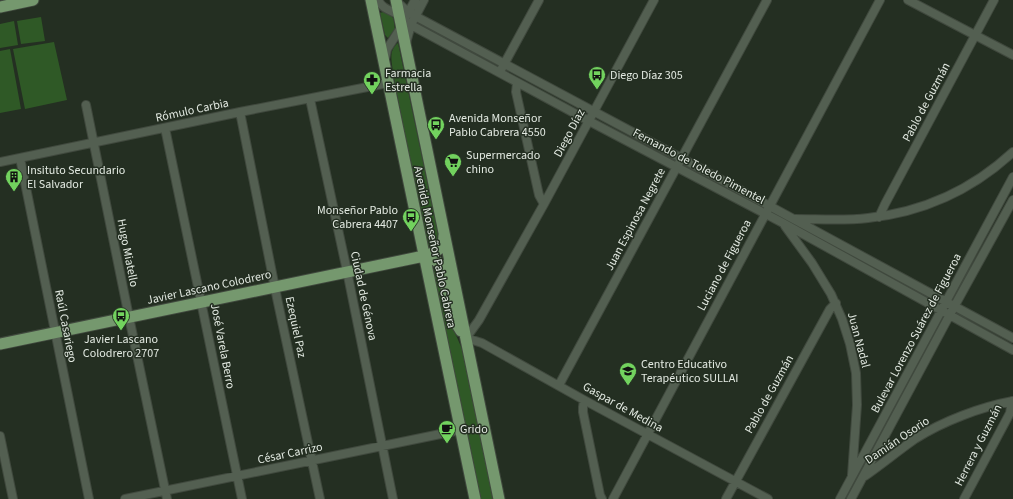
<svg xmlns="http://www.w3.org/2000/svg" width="1013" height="499" viewBox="0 0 1013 499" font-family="'Source Sans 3',sans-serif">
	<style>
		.green { fill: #2f5926 }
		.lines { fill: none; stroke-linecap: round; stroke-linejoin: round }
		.minor-casing { stroke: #40493e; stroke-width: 10 }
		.major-casing { stroke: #40493e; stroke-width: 13 }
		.minor { stroke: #535f51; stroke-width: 8 }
		.major { stroke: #75986e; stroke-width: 11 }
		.labels { text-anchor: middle; stroke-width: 3; stroke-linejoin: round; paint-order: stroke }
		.poi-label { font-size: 12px; fill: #e2e9e1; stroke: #242f22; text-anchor: start }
		.street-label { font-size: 12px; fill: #e2e9e1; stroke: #242f22 }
	</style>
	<rect width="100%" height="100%" fill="#242f22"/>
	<path class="green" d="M383,12c12,5 10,4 12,17l-7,9 -3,-3 -5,-22z
		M41,17l4,24 -24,3 -4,-23z
		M14,21l4,24 -18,3v-24z
		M54,42l13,58 -42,9 -12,-60z
		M398,43l40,190c-1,8 -2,13 -8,17l-4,-3 -33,-174c-1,-12 -5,-22 5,-30z
		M10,49l11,60 -21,4v-62z
		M433,269l6,5 10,45 13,30 31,150h-13z"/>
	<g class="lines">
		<defs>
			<path id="minor" d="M378,0c5,10 14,10 22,16 4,2 7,6 11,9l178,96 194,102 230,127
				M654,0l-110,204 -65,116 -13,18 16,5 102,57 184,99
				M908,0l105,55
				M396,1l12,11 7,4 266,142 332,180
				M407,15l8,-15
				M406,43l5,-18 13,-25
				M385,59l2,-10 15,-23
				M502,68l37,-68
				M517,83l-1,9 23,103 5,9
				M310,99l37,172 46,228
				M86,105l43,212 38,182
				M240,112l37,186 43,201
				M165,128l77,371
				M20,158l69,341
				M0,162l240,-50 148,-29
				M879,217l6,-13 109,-204
				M795,219c24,0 49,2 73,-1 56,-6 104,-28 145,-66
				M785,226l27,37 19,31 11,25 8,25 6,29 1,32 -5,70
				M559,385l208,-385
				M584,400l-1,7v5l17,83 2,4
				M0,436l13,63
				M865,476c17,-12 33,-25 50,-37 28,-18 66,-32 98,-38
				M125,499l335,-69
				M613,499l267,-499
				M726,499l104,-190 6,-6
				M840,499l173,-322
				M851,499l103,-192 59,-107
				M964,499l46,-86 2,-12"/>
			<path id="major" d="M371,0l104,499
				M396,0l103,499
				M0,7l33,-7
				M424,256l11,4 6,5 12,53 8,13
				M0,344l424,-88c13,-4 20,-7 20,-21"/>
		</defs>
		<use href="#minor" class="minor-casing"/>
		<use href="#major" class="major-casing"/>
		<use href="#minor" class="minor"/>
		<use href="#major" class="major"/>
	</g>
	<defs>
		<symbol id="bus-pin" viewBox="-11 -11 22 30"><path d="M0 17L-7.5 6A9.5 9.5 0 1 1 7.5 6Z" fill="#72d25e" stroke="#242f22"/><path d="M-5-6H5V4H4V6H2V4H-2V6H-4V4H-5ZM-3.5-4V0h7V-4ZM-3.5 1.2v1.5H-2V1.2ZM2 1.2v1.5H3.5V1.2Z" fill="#111"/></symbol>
		<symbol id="pharmacy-pin" viewBox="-11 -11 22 30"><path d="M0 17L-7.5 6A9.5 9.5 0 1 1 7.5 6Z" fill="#72d25e" stroke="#242f22"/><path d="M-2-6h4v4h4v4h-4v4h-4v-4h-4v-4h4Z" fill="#111"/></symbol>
		<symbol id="supermarket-pin" viewBox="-11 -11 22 30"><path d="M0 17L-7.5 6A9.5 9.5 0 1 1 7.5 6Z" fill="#72d25e" stroke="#242f22"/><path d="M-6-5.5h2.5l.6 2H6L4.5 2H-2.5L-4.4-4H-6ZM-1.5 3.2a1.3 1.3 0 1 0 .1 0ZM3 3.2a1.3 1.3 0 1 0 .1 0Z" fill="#111"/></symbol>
		<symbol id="building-pin" viewBox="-11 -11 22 30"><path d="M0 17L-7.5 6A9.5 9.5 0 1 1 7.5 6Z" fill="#72d25e" stroke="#242f22"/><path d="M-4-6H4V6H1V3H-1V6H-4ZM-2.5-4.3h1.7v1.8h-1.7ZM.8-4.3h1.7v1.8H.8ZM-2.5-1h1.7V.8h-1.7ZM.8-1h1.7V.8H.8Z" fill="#111"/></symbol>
		<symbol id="school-pin" viewBox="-11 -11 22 30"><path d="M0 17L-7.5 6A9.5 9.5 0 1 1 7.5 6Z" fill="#72d25e" stroke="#242f22"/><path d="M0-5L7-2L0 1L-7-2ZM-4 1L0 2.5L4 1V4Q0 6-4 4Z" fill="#111"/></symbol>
		<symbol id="cafe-pin" viewBox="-11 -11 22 30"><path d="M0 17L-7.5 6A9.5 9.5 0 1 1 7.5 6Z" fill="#72d25e" stroke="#242f22"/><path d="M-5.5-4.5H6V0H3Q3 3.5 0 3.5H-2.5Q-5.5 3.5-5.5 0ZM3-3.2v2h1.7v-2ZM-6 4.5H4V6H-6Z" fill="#111"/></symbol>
	</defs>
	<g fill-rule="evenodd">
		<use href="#bus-pin" x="587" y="65" width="20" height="27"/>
		<use href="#pharmacy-pin" x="362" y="70" width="20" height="27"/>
		<use href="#bus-pin" x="426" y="115" width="20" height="27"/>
		<use href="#supermarket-pin" x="443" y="152" width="20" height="27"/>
		<use href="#building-pin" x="4" y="167" width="20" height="27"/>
		<use href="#bus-pin" x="401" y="207" width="20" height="27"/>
		<use href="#bus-pin" x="111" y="306" width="20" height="27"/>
		<use href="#school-pin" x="618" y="361" width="20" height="27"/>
		<use href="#cafe-pin" x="437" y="419" width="20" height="27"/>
	</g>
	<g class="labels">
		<g class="poi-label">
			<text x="385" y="77">Farmacia<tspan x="385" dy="14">Estrella</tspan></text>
			<text x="610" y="79">Diego Díaz 305</text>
			<text x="449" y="122">Avenida Monseñor<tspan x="449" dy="14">Pablo Cabrera 4550</tspan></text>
			<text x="466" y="159">Supermercado<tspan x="466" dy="14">chino</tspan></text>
			<text x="27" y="174">Insituto Secundario<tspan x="27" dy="14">El Salvador</tspan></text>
			<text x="398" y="214" text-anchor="end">Monseñor Pablo<tspan x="398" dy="14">Cabrera 4407</tspan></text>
			<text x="121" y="343" text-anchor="middle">Javier Lascano<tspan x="121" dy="14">Colodrero 2707</tspan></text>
			<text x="641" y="368">Centro Educativo<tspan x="641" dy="14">Terapéutico SULLAI</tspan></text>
			<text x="460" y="433">Grido</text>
		</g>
		<g class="street-label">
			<text transform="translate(926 102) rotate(-62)" y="4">Pablo de Guzmán</text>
			<text transform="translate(192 110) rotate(-12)" y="4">Rómulo Carbia</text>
			<text transform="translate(569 133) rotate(-62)" y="4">Diego Díaz</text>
			<text transform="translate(699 166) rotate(28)" y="4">Fernando de Toledo Pimentel</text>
			<text transform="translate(635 219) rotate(-62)" y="4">Juan Espinosa Negrete</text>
			<text transform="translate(435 247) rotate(78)" y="4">Avenida Monseñor Pablo Cabrera</text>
			<text transform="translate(128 253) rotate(79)" y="4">Hugo Miatello</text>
			<text transform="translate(724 265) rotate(-62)" y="4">Luciano de Figueroa</text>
			<text transform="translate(209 287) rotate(-12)" y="4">Javier Lascano Colodrero</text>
			<text transform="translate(364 296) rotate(78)" y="4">Ciudad de Génova</text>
			<text transform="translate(66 326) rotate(79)" y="4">Raúl Casariego</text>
			<text transform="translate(296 327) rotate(78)" y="4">Ezequiel Paz</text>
			<text transform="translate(916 333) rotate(-62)" y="4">Bulevar Lorenzo Suárez de Figueroa</text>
			<text transform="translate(859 340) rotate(75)" y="4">Juan Nadal</text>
			<text transform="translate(223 346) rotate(79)" y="4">José Varela Berro</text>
			<text transform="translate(769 394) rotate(-61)" y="4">Pablo de Guzmán</text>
			<text transform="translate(623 407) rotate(29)" y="4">Gaspar de Medina</text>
			<text transform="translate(897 440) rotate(-34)" y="4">Damián Osorio</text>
			<text transform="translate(978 445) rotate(-63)" y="4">Herrera y Guzmán</text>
			<text transform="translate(290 453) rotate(-12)" y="4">César Carrizo</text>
		</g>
	</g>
</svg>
